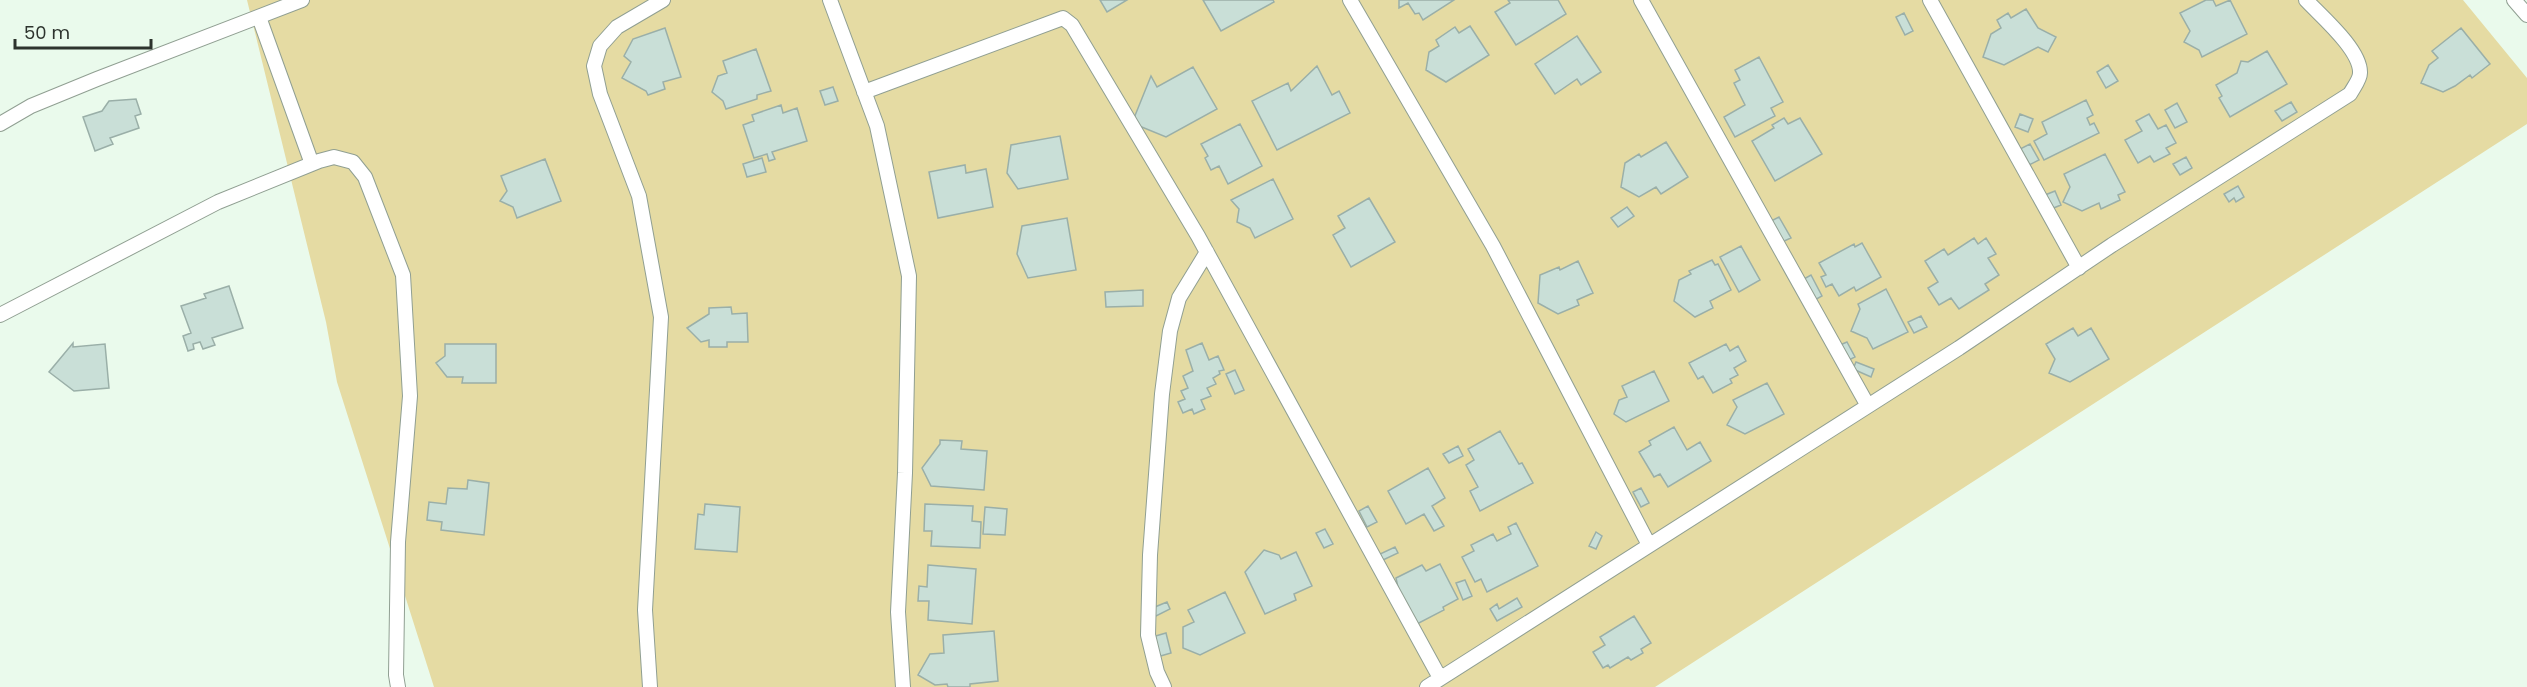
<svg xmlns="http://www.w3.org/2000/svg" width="2527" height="687" viewBox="0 0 2527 687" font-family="Poppins,sans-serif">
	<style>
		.green { fill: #e5dba3 }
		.building { fill: #c9dfd7; stroke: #9aafa8; stroke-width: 1.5 }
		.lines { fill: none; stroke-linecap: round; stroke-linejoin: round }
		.minor-casing { stroke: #909f92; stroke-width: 16 }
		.minor { stroke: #fff; stroke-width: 14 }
	</style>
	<rect width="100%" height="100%" fill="#eafaec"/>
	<path class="green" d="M247,0h2216l64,78v46l-872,563h-1221l-97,-305 -11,-60z"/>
	<path class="building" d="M1100,0h27l-20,12z
		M1203,0h70l1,2 -53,29z
		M1399,0h55l-31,20 -4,-7 -4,1 -7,-11 -9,5z
		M1508,0h50l8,14 -50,31 -21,-33 15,-9z
		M2206,0h7l3,6 14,-6 17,34 -45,23 -3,-7 -15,-8 6,-11 -10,-18z
		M2026,9l12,19 18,9 -8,15 -10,-5 -34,18 -21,-8 8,-23 10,-6 -4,-8 11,-7 3,5z
		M1904,13l9,18 -8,4 -9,-18z
		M1470,26l19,29 -43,27 -20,-12 3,-18 10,-6 -3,-6 19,-13 4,6z
		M665,28l16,49 -18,5 2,7 -17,6 -2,-4 -24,-13 9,-16 -7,-6 9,-17z
		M2461,28l29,36 -18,14 -2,-3 -15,11 -12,6 -22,-9 8,-18 9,-7 -6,-7z
		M1577,36l24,36 -20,13 -4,-6 -22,15 -20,-30z
		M756,49l15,42 -14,4v4l-31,10 -3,-8 -11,-9 6,-16 9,-3 -4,-12z
		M2267,51l20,33 -57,33 -11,-19 3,-2 -6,-11 21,-12 4,-12 7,1z
		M1759,57l24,45 -12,6 4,8 -40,21 -11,-20 21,-12 -11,-22 6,-3 -5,-10z
		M2108,65l10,16 -12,7 -9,-16z
		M1317,66l15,29 7,-4 11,22 -73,37 -25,-49 36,-18 3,8z
		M1193,67l24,42 -51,28 -34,-14 19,-47 6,11z
		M833,87l5,14 -13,4 -5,-14z
		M136,99l5,15 -6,2 4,12 -29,10 3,6 -18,7 -12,-34 19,-6 7,-10z
		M2086,100l7,15 -6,3 3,7 4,-2 5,10 -55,27 -10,-19 13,-7 -5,-12z
		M2291,102l6,10 -15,9 -7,-10z
		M2177,103l10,19 -12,6 -10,-18z
		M781,105l2,8 14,-5 10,33 -35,11 3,7 -6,2 -2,-7 -13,4 -11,-33 11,-4 -2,-6z
		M2020,114l13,5 -5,13 -13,-5z
		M2149,114l9,15 8,-4 10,18 -10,5 4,6 -16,8 -4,-6 -12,7 -13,-23 17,-9 -6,-10z
		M1784,118l4,6 12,-6 22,36 -47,27 -23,-40 22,-13 -2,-3z
		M1240,124l22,42 -34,18 -9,-18 -8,4 -6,-12 3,-2 -7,-12z
		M1060,136l8,43 -50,10 -11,-16 4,-28z
		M1666,142l22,35 -27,17 -5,-7 -17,10 -18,-10 4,-24 14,-9 2,3z
		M2030,144l9,16 -10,5 -9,-16z
		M2105,154l20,38 -7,3 2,5 -19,9 -2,-6 -17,8 -19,-9 7,-15 -6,-13z
		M2186,157l6,11 -12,7 -7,-11z
		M762,158l4,14 -19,5 -4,-13z
		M545,159l16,42 -44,17 -4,-11 -13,-6 7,-10 -6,-15z
		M965,165l1,8 20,-4 7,38 -55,11 -9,-46z
		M1273,179l20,40 -38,19 -5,-10 -13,-6 2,-13 -8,-9z
		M2238,186l6,11 -8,5 -2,-4 -5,4 -5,-8z
		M2055,191l6,14 -10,4 -6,-14z
		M1369,198l26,44 -44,25 -18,-32 12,-7 -7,-12z
		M1627,207l7,9 -16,11 -7,-9z
		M1779,217l12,21 -9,4 -11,-21z
		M1067,218l9,52 -48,8 -11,-24 5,-28z
		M1974,238l4,6 8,-6 10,16 -8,4 11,17 -14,9 4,6 -30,19 -8,-11 -12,7 -11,-17 10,-6 -13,-21 19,-12 4,6z
		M1862,243l19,34 -25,14 -2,-4 -15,9 -7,-12 -6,3 -5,-10 5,-2 -7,-12 35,-19 1,3z
		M1741,246l19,34 -21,12 -19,-35z
		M1712,260l3,5 3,-1 13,26 -21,11 3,7 -18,9 -21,-16 5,-21 12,-6 -2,-3z
		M1578,261l15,32 -16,7 2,5 -21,9 -20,-11 2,-28 19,-8 1,3z
		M1811,275l11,21 -9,5 -11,-21z
		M229,286l14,42 -31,10 3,7 -12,4 -3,-7 -7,2 1,5 -6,2 -5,-15 8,-3 -10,-27 25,-8 -2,-4z
		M1886,289l22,43 -35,17 -6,-11 -16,-7 9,-22 -2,-5z
		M1143,290v16l-37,1 -1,-15z
		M731,307l1,7 15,-1 1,29h-21v5h-18v-7l-8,2 -14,-14 22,-14v-6z
		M1921,316l6,11 -13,6 -6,-11z
		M2073,328l5,8 13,-8 18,31 -39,23 -21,-9 6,-14 -9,-15z
		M1847,342l8,15 -8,4 -7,-16z
		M73,343v4l32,-3 4,44 -35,3 -25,-19z
		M1202,343l7,17 9,-4 6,14 -5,1 1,3 -7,4 3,6 -9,4 4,8 -10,4 4,9 -11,5 -2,-5 -9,4 -5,-11 7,-3 -4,-8 7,-3 -5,-12 10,-5 -7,-21z
		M445,344h51v39h-34l1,-6h-16l-11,-14 9,-7z
		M1726,344l4,7 8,-5 8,15 -12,7 4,7 -8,4 2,4 -19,10 -10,-17 -5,3 -9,-16z
		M1856,362l18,7 -3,8 -18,-8z
		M1235,370l9,20 -9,4 -9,-20z
		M1654,371l15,30 -43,21 -12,-8 5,-14 8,-3 -5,-11z
		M1767,383l17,31 -39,20 -18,-9 10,-18 -4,-7z
		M1674,427l13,23 13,-8 11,19 -43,26 -8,-13 -6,3 -15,-25 12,-7 -2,-4z
		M1500,431l19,33 3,-1 11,20 -53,28 -10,-20 8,-4 -12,-22 8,-5 -6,-11z
		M940,440l22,1 -1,8 26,2 -3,39 -53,-4 -9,-18 18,-24z
		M1458,446l5,10 -14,7 -6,-9z
		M1428,468l17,30 -13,8 12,20 -10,5 -10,-17 -18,10 -18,-33z
		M468,480l21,3 -5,52 -43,-5 1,-8 -15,-2 2,-18 17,2 2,-16 19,1z
		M1641,488l8,15 -8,4 -8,-15z
		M705,504l35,3 -3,45 -42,-3 3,-35 6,1z
		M925,504l48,2 -1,15 9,1 -1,26 -49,-2 1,-15h-8z
		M1368,506l9,16 -10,5 -8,-16z
		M985,507l22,2 -2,26 -22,-1z
		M1516,523l22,43 -51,26 -6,-13 -6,3 -13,-25 12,-6 -3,-6 22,-11 4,7 14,-7 -3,-7z
		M1325,529l8,15 -9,4 -8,-15z
		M1596,532l6,4 -6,13 -7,-3z
		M1395,547l3,6 -15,7 -3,-6z
		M1264,550l15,5 2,4 15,-7 16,34 -18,8 2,6 -31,14 -20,-42z
		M1440,564l18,35 -15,8 1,3 -27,14 -8,-16 -8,-6 -5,-24 26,-13 4,6z
		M928,565l48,4 -4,55 -44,-4 1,-19h-11l1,-15 8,1z
		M1465,580l7,16 -9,4 -7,-17z
		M1225,592l20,41 -45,22 -17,-7v-21l11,-5 -6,-12z
		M1517,598l5,9 -25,14 -7,-12 7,-5 2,5z
		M1167,602l3,7 -16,8 -4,-8z
		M1634,616l17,27 -10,6 2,4 -12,7 -3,-3 -18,11 -2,-3 -5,3 -10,-16 12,-7 -5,-8z
		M994,631l4,50 -28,3v3h-22l-1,-3 -12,1 -17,-10 12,-21 14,-1 -1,-18z
		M1166,633l5,20 -14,4 -5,-20z"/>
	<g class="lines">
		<defs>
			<path id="minor" d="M830,0l47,126 32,150 -4,197 -7,139 5,75
				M1350,0l143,246 156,299
				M1641,0l227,406
				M1930,0l149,268
				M2514,0l13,15
				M259,17l53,147
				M864,92l199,-74 9,7 126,211 242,442
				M0,124l31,-18 66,-27 205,-79
				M0,315l218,-113 101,-41 15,-4 19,5 12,15 38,98 7,121 -12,146 -2,133 2,12
				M650,687l-5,-77 16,-293 -22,-121 -39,-102 -6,-28 6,-20 17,-19 46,-27
				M1164,687l-7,-15 -9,-37 2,-80 12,-161 8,-63 9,-33 28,-46
				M1427,687l532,-339 153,-103 238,-151c3,-6 10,-14 10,-21 1,-23 -39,-57 -54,-73"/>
		</defs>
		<use href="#minor" class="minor-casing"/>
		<use href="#minor" class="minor"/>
	</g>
	<path d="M15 39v9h136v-9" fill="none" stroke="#2d332d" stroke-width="3"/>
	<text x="24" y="39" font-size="18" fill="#2d332d" stroke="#eafaec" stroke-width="4.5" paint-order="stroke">50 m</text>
</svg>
